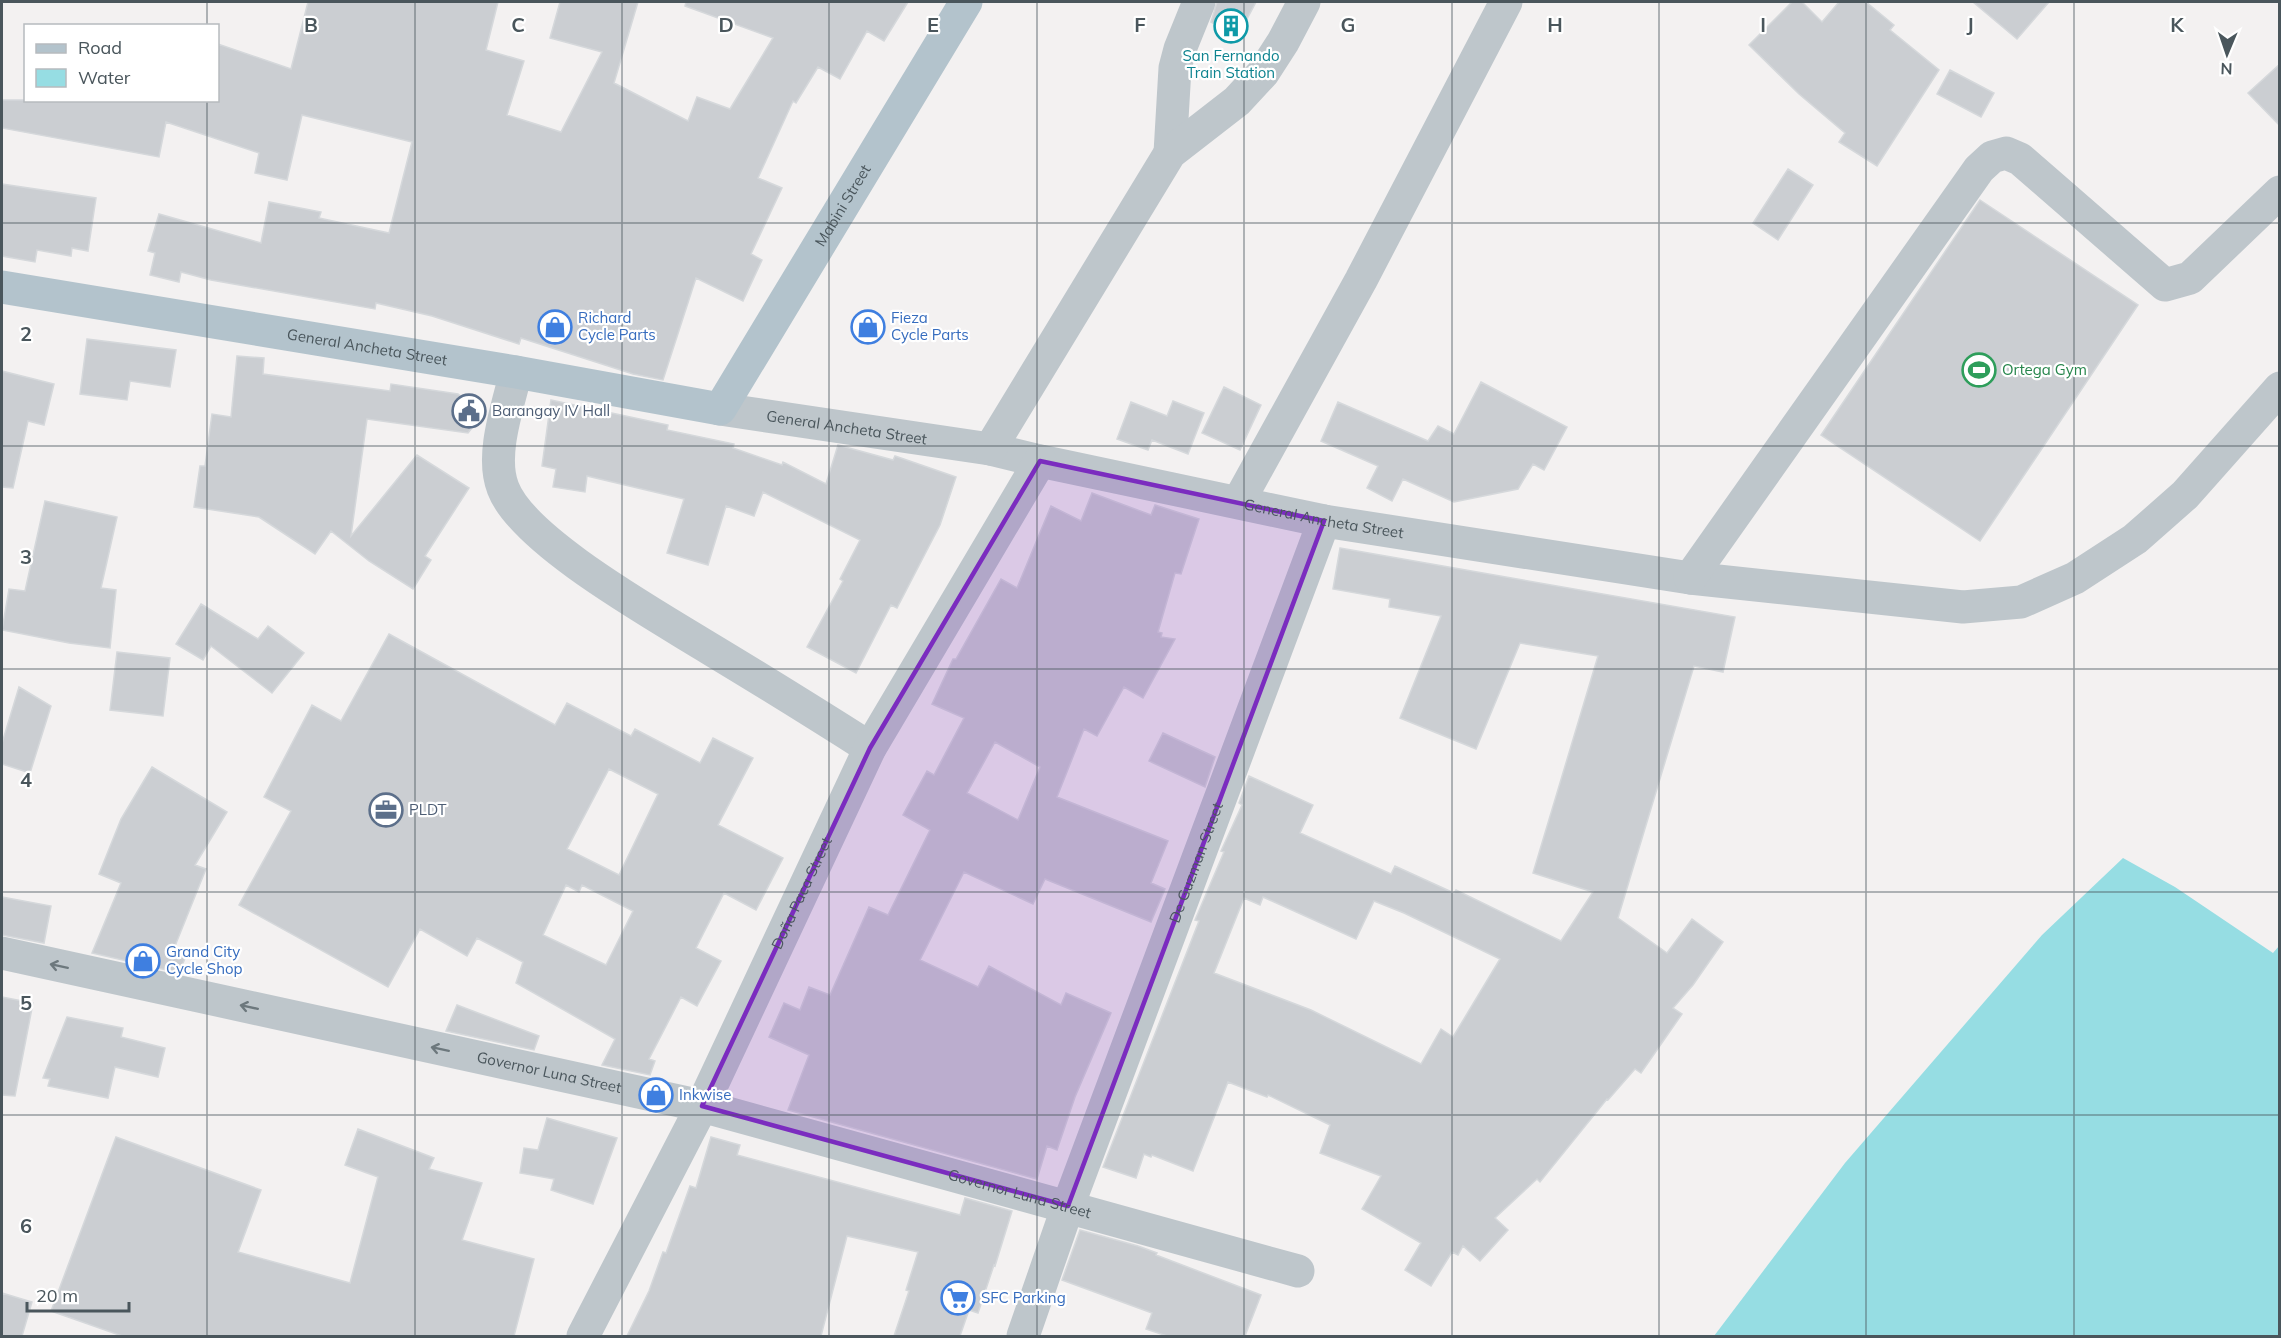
<svg xmlns="http://www.w3.org/2000/svg" width="2281" height="1338" viewBox="0 0 2281 1338" font-family="Mulish,sans-serif">
	<style>
		.water { fill: #96dde3 }
		.building { fill: #cbced2; stroke: #d5d8db; stroke-width: 1.5; fill-rule: evenodd }
		.lines { fill: none; stroke-linecap: round; stroke-linejoin: round }
		.minor { stroke: #bec6cb; stroke-width: 33 }
		.major { stroke: #b3c3cc; stroke-width: 33 }
		.oneway { stroke: #6d787d }
		.marked { fill: #7b2cbf; fill-opacity: 0.2; stroke: #7b2cbf; stroke-width: 4.5; stroke-linejoin: round }
		.grid { fill: none; stroke: #4a565c; stroke-width: 1.5; stroke-opacity: 0.55 }
		.labels { text-anchor: middle; stroke-width: 4.5; stroke-linejoin: round; paint-order: stroke }
		.culture-label { font-size: 15px; fill: #0d838f; stroke: #fff }
		.street-label { font-size: 15px; fill: #4a565c; stroke: #fff }
		.shop-label { font-size: 15px; fill: #366cbe; stroke: #fff; text-anchor: start }
		.leisure-label { font-size: 15px; fill: #27864d; stroke: #fff; text-anchor: start }
		.service-label { font-size: 15px; fill: #4e5e75; stroke: #fff; text-anchor: start }
		.grid-label { font-size: 20px; text-anchor: middle; font-weight: bold; fill: #4a565c; stroke: #fff; stroke-width: 4.5; stroke-linejoin: round; paint-order: stroke }
	</style>
	<rect width="100%" height="100%" fill="#f3f1f1"/>
	<path class="water" d="M2123,858l52,29 98,66 6,-7v390h-565l131,-173 197,-228z"/>
	<path class="building" d="M308,2h190l-12,48 38,11 -17,54 54,17 41,-80 -52,-14 10,-36h78l-24,81 74,38 9,-24 33,12 43,-71 -88,-32 1,-4h222l-24,39 -17,-10 -27,48 -22,-12 -22,36 -3,-2 -35,77 24,10 -31,66 11,6 -19,41 -47,-23 -33,102 -30,-6 -112,-36 -2,6 -87,-28 -56,-13 -1,6 -164,-29 -30,-8 -2,10 -29,-7 5,-22 -7,-2 11,-37 102,29 8,-41 52,10 -2,6 70,15 23,-91 -110,-27 -15,65 -32,-7 4,-20 -93,-31 -7,35 -157,-29v-28h216v-56l73,25z
		M1217,2h39l-18,34 -27,-14z
		M1792,2h10l20,20 17,-20h27l28,23 -4,5 49,40 -62,96 -38,-24 6,-9 -46,-39 -50,-49z
		M1973,2h76l-32,37z
		M2280,64v62l-32,-33z
		M1950,70l44,23 -13,24 -44,-23z
		M1788,169l25,16 -35,55 -25,-17z
		M2,184l94,14 -8,53 -16,-3 -1,8 -34,-6 -2,12 -33,-6z
		M1980,200l158,105 -158,236 -159,-106z
		M87,339l89,11 -6,37 -40,-6 -3,19 -47,-6z
		M237,356l27,2 -1,16 127,17 1,-7 67,10 25,20 -15,19 -101,-14 -16,117 66,-81 52,33 -44,68 6,4 -18,29 -44,-28 -38,-30 -16,23 -56,-37 -65,-10 6,-41h5l7,-52 19,3z
		M2,371l52,13 -10,41 -16,-4 -15,67 -11,-1z
		M1481,382l86,45 -23,43 -11,-6 -15,25 -64,13 -51,-23 -11,22 -25,-13 11,-22 -57,-25 17,-39 90,39 10,-15 16,8z
		M1224,387l37,18 -21,45 -38,-17z
		M551,400l117,25 -1,5 67,14 -1,4 49,17 1,-3 43,22 12,-39 55,15 2,-4 61,21 -16,48 -43,83 -6,-3 -35,68 -49,-26 36,-66 -3,-2 20,-39 -97,-48 -9,24 -28,-10 -18,59 -41,-12 17,-54 -97,-23 -2,16 -32,-5 3,-18 -14,-3z
		M1173,401l31,12 -16,41 -36,-14 -4,10 -31,-11 14,-37 36,14z
		M1092,493l59,22 4,-10 44,14 -18,55 -6,-1 -17,59 4,1 -1,4 14,2 -32,59 -19,-11 -27,49 -13,-7 -27,68 111,44 -17,42 14,6 -14,33 -106,-43 -12,25 -69,-32 -44,88 58,27 11,-21 72,39 5,-12 45,20 -36,84 -18,53 -10,-4 -10,33 -249,-69 21,-55 -40,-18 15,-34 16,7 9,-23 21,8 39,-88 19,8 42,-85 -27,-15 24,-44 7,4 30,-57 -32,-14 21,-45h3l45,-80 16,9 34,-82 30,15zM995,742l45,25 -22,53 -51,-27z
		M45,501l72,16 -16,71 15,2 -6,58 -41,-5 -67,-13 7,-41 16,2z
		M1340,548l395,69 -12,55 -29,-6 -76,252 49,35 25,-34 31,23 -30,43 -20,23 9,6 -41,59 -6,-4 -27,31 -1,-1 -67,83 -3,-3 -42,39 13,12 -28,31 -17,-15 -5,9 -6,-3 -21,34 -26,-16 16,-27 -59,-34 19,-33 -61,-23 10,-28 -62,-30 -1,2 -39,-15 -35,89 -41,-16 -1,2 -7,-3 -8,24 -33,-11 96,-246 -4,-1 29,-68 -3,-1 21,-46 -3,-2 10,-27 64,29 -13,28 91,41 4,-8 59,27 2,-3 105,51 32,-49 -60,-19 65,-217 -78,-13 -44,106 -76,-31 41,-102 -52,-9 1,-8 -57,-10zM1263,897l93,42 18,-38 30,12 96,46 -47,78 -12,-8 -20,35 -110,-54 -97,-37 30,-75 16,7z
		M201,604l57,35 10,-13 36,27 -32,40 -61,-47 -8,14 -27,-16z
		M389,634l166,91 12,-22 64,33 4,-7 65,34 13,-25 40,20 -35,67 65,33 -27,52 -32,-17 -28,55 25,13 -24,45 -16,-9 -32,62 6,2 -5,14 -48,-10 13,-26 -99,-56 7,-21 -46,-24 -10,18 -47,-27 -32,58 -149,-82 52,-94 -27,-14 48,-92 29,16zM609,769l49,25 -39,81 -52,-26zM566,885l13,7 3,-7 51,26 -27,54 -63,-30z
		M117,652l53,6 -7,58 -53,-6z
		M19,687l32,19 -21,67 -28,-9v-21z
		M1163,733l52,24 -10,30 -56,-26z
		M152,767l75,45 -32,53 11,4 -33,82 13,5 -7,17 -87,-20 29,-70 -22,-9 22,-55z
		M2,897l49,9 -7,37 -42,-8z
		M2,997l31,6 -18,93 -13,-1z
		M457,1005l82,31 -5,14 -88,-19z
		M67,1017l56,11 -2,9 44,11 -7,29 -43,-10 -7,31 -60,-12 2,-7 -7,-1z
		M547,1118l70,20 -24,66 -42,-14 3,-11 -34,-6 4,-25 14,2z
		M358,1129l76,29 -5,11 53,14 -20,57 72,19 -20,77h-392l-71,-25 65,-174 145,53 -23,62 112,31 28,-106 -33,-12z
		M711,1137l29,8 -3,10 223,60 5,-17 47,13 -17,55 -1,-1 -16,48 -9,-3 -9,26h-66l15,-45 -3,-1 12,-38 -71,-16 -26,100h-194l22,-45 14,-39 3,1 24,-67 6,2z
		M1080,1230l58,16 19,7 -1,2 105,40 -16,41h-78l-21,-7 6,-16 -90,-33z
		M2,1293l30,9 -10,34h-20z"/>
	<g class="lines">
		<g class="minor">
			<path d="M1170,153l5,-85 5,-19 19,-47"/>
			<path d="M516,372c-8,34 -26,83 -13,116 20,54 158,130 209,162 53,32 106,65 158,98"/>
			<path id="s1" d="M720,409l270,40 50,12 284,60 366,57 273,29 58,-5 54,-24 60,-39 50,-44 95,-107"/>
			<path d="M990,449l180,-296 67,-52 26,-28 20,-31 21,-40"/>
			<path d="M1239,501l122,-221 145,-278"/>
			<path d="M1690,578l289,-409 13,-12 14,-4 14,6 145,126 25,-7 90,-86"/>
			<path id="s2" d="M2,953l700,153 596,165"/>
			<path id="s3" d="M583,1336l119,-230 168,-358 170,-287"/>
			<path id="s4" d="M1023,1336l45,-130 256,-685"/>
		</g>
		<path class="major" id="s5" d="M2,287l514,85 204,37 246,-407"/>
	</g>
	<defs><path id="oneway-shaft" d="M-6 0H5M1.5-3L5.5 0L1.5 3" fill="none" stroke-width="1.6" stroke-linecap="round" stroke-linejoin="round" transform="scale(1.5)"/></defs>
	<g class="oneway">
		<use href="#oneway-shaft" transform="translate(59 966) rotate(-168)"/>
		<use href="#oneway-shaft" transform="translate(249 1007) rotate(-168)"/>
		<use href="#oneway-shaft" transform="translate(440 1049) rotate(-168)"/>
	</g>
	<path class="marked" d="M1040,461l284,60 -256,685 -366,-100 168,-358z"/>
	<path class="grid" d="M207,2v24M415,2v1334M622,2v1334M829,2v1334M1037,2v1334M1244,2v1334M1452,2v1334M1659,2v1334M1866,2v1334M2074,2v1334M207,100v1236M2,223h2278M2,446h2278M2,669h2278M2,892h2278M2,1115h2278"/>
	<defs>
		<symbol id="building-ring" viewBox="-11 -11 22 22"><circle r="9.5" fill="#fff" stroke="#0f9aa8" stroke-width="1.5"/><path d="M-4-6H4V6H1V3H-1V6H-4ZM-2.5-4.3h1.7v1.8h-1.7ZM.8-4.3h1.7v1.8H.8ZM-2.5-1h1.7V.8h-1.7ZM.8-1h1.7V.8H.8Z" fill="#0f9aa8"/></symbol>
		<symbol id="shop-ring" viewBox="-11 -11 22 22"><circle r="9.5" fill="#fff" stroke="#3f7fe0" stroke-width="1.5"/><path d="M-5-2.5h2.3a2.7 3.5 0 0 1 5.4 0H5L5.5 6h-11ZM-1.5-2.5h3a1.5 2.3 0 0 0-3 0Z" fill="#3f7fe0"/></symbol>
		<symbol id="stadium-ring" viewBox="-11 -11 22 22"><circle r="9.5" fill="#fff" stroke="#2e9e5b" stroke-width="1.5"/><path d="M0-5a6.5 5 0 1 0 0 10a6.5 5 0 1 0 0-10ZM-3.5-1.8h7v3.6h-7Z" fill="#2e9e5b"/></symbol>
		<symbol id="civic-ring" viewBox="-11 -11 22 22"><circle r="9.5" fill="#fff" stroke="#5c6f8a" stroke-width="1.5"/><path d="M-.6-6.5H3V-4.5H.6V-3L4-1V1h2V6H-6V1h2V-1L-.6-3ZM-1.2 2.5V6h2.4V2.5Z" fill="#5c6f8a"/></symbol>
		<symbol id="office-ring" viewBox="-11 -11 22 22"><circle r="9.5" fill="#fff" stroke="#5c6f8a" stroke-width="1.5"/><path d="M-6-3h4V-5.5h4V-3h4V5H-6ZM-1-4.5V-3h2v-1.5ZM-6 0V1H6V0Z" fill="#5c6f8a"/></symbol>
		<symbol id="supermarket-ring" viewBox="-11 -11 22 22"><circle r="9.5" fill="#fff" stroke="#3f7fe0" stroke-width="1.5"/><path d="M-6-5.5h2.5l.6 2H6L4.5 2H-2.5L-4.4-4H-6ZM-1.5 3.2a1.3 1.3 0 1 0 .1 0ZM3 3.2a1.3 1.3 0 1 0 .1 0Z" fill="#3f7fe0"/></symbol>
	</defs>
	<g fill-rule="evenodd">
		<use href="#building-ring" x="1212" y="7" width="38" height="38"/>
		<use href="#shop-ring" x="536" y="308" width="38" height="38"/>
		<use href="#shop-ring" x="849" y="308" width="38" height="38"/>
		<use href="#stadium-ring" x="1960" y="351" width="38" height="38"/>
		<use href="#civic-ring" x="450" y="392" width="38" height="38"/>
		<use href="#office-ring" x="367" y="791" width="38" height="38"/>
		<use href="#shop-ring" x="124" y="942" width="38" height="38"/>
		<use href="#shop-ring" x="637" y="1076" width="38" height="38"/>
		<use href="#supermarket-ring" x="939" y="1279" width="38" height="38"/>
	</g>
	<g class="labels">
		<g class="culture-label">
			<text x="1231" y="61">San Fernando<tspan x="1231" dy="17">Train Station</tspan></text>
		</g>
		<g class="street-label">
			<text dy="5" stroke="none"><textPath href="#s5" startOffset="966">Mabini Street</textPath></text>
			<text dy="5" stroke="none"><textPath href="#s5" startOffset="370">General Ancheta Street</textPath></text>
			<text dy="5" stroke="none"><textPath href="#s1" startOffset="128">General Ancheta Street</textPath></text>
			<text dy="5" stroke="none"><textPath href="#s1" startOffset="614">General Ancheta Street</textPath></text>
			<text dy="5" stroke="none"><textPath href="#s4" startOffset="504">De Guzman Street</textPath></text>
			<text dy="5" stroke="none"><textPath href="#s3" startOffset="494">Doña Paca Street</textPath></text>
			<text dy="5" stroke="none"><textPath href="#s2" startOffset="560">Governor Luna Street</textPath></text>
			<text dy="5" stroke="none"><textPath href="#s2" startOffset="1046">Governor Luna Street</textPath></text>
		</g>
		<g class="shop-label">
			<text x="578" y="323">Richard<tspan x="578" dy="17">Cycle Parts</tspan></text>
			<text x="891" y="323">Fieza<tspan x="891" dy="17">Cycle Parts</tspan></text>
			<text x="166" y="957">Grand City<tspan x="166" dy="17">Cycle Shop</tspan></text>
			<text x="679" y="1100">Inkwise</text>
			<text x="981" y="1303">SFC Parking</text>
		</g>
		<g class="leisure-label">
			<text x="2002" y="375">Ortega Gym</text>
		</g>
		<g class="service-label">
			<text x="492" y="416">Barangay IV Hall</text>
			<text x="409" y="815">PLDT</text>
		</g>
	</g>
	<g class="grid-label">
		<text x="311" y="32">B</text>
		<text x="518" y="32">C</text>
		<text x="726" y="32">D</text>
		<text x="933" y="32">E</text>
		<text x="1140" y="32">F</text>
		<text x="1348" y="32">G</text>
		<text x="1555" y="32">H</text>
		<text x="1763" y="32">I</text>
		<text x="1970" y="32">J</text>
		<text x="2177" y="32">K</text>
		<text x="26" y="341">2</text>
		<text x="26" y="564">3</text>
		<text x="26" y="787">4</text>
		<text x="26" y="1010">5</text>
		<text x="26" y="1233">6</text>
	</g>
	<rect width="2281" height="1338" fill="none" stroke="#4a565c" stroke-width="6"/>
	<rect x="24" y="24" width="195" height="78" fill="#ffffff" stroke="#b7bbbe" stroke-width="1.5"/>
	<rect x="36" y="44" width="30" height="9" fill="#b3c3cc" stroke="#b7bbbe" stroke-width="1.5"/>
	<text x="78" y="54" font-size="18" fill="#4a565c">Road</text>
	<rect x="36" y="69" width="30" height="18" fill="#96dde3" stroke="#b7bbbe" stroke-width="1.5"/>
	<text x="78" y="84" font-size="18" fill="#4a565c">Water</text>
	<g transform="translate(2227 54) rotate(182)" stroke="#ffffff" stroke-width="4.5" paint-order="stroke">
	<path d="M0-4.5L10 22L0 15L-10 22Z" fill="#4a565c"/>
	<text y="-9" font-size="16" font-weight="bold" text-anchor="middle" fill="#4a565c">N</text>
	</g>
	<path d="M27 1302v9h102v-9" fill="none" stroke="#4a565c" stroke-width="3"/>
	<text x="36" y="1302" font-size="18" fill="#4a565c" stroke="#ffffff" stroke-width="4.5" paint-order="stroke">20 m</text>
</svg>
